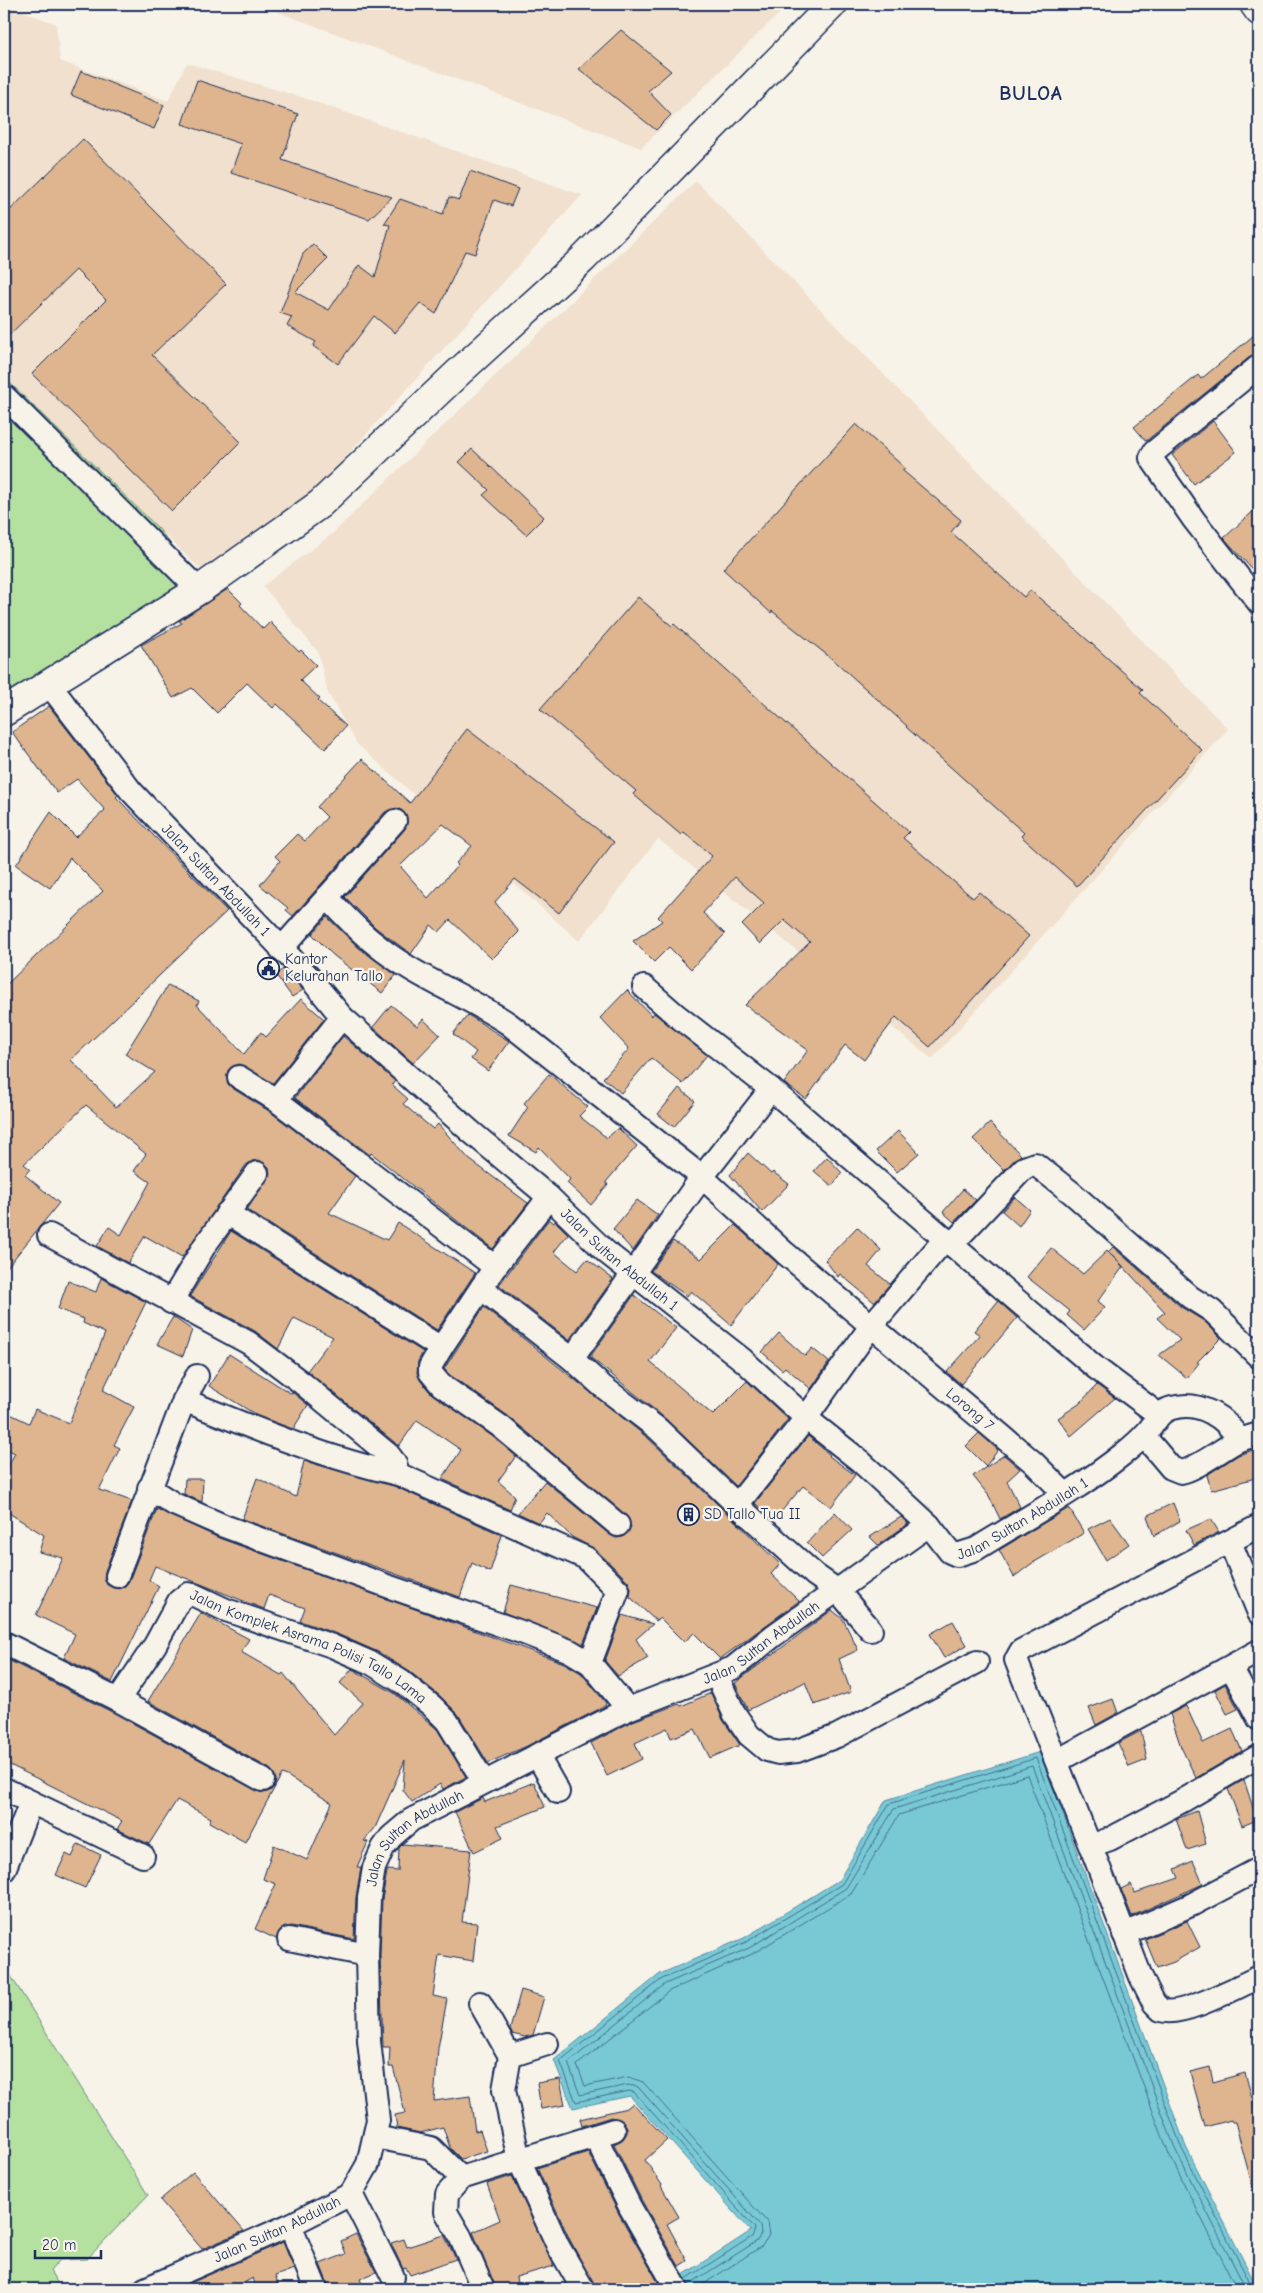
<svg xmlns="http://www.w3.org/2000/svg" width="1263" height="2293" viewBox="0 0 1263 2293" font-family="'Comic Neue',sans-serif">
	<style>
		.built { fill: #f0e0cd }
		.green { fill: #b4e19f; stroke: #68887e }
		.water { fill: #79c9d5; stroke: #538ba5 }
		.lines { fill: none; stroke-linecap: round; stroke-linejoin: round }
		.shore { stroke: #416d8e; stroke-width: 1 }
		.building { fill: #deb58f; stroke: #1b2f5e; fill-rule: evenodd }
		.minor-casing { stroke: #1b2f5e; stroke-width: 26 }
		.tertiary-casing { stroke: #1b2f5e; stroke-width: 31 }
		.secondary-casing { stroke: #1b2f5e; stroke-width: 31 }
		.minor { stroke: #f7f3e8; stroke-width: 22 }
		.tertiary { stroke: #f7f3e8; stroke-width: 28 }
		.secondary { stroke: #f7f3e8; stroke-width: 28 }
		.labels { text-anchor: middle; stroke-width: 4.5; stroke-linejoin: round; paint-order: stroke }
		.street-label { font-size: 15px; fill: #1b2f5e; stroke: #f7f3e8 }
		.poi-label { font-size: 15px; fill: #1b2f5e; stroke: #f7f3e8; text-anchor: start }
		.district-label { font-size: 20px; font-weight: bold; letter-spacing: 1px; fill: #1b2f5e; stroke: #f7f3e8 }
	</style>
	<rect width="100%" height="100%" fill="#f7f3e8"/>
	<filter id="ink" filterUnits="userSpaceOnUse"><feTurbulence type="fractalNoise" baseFrequency=".02" numOctaves="2"/><feDisplacementMap in="SourceGraphic" scale="10" xChannelSelector="R" yChannelSelector="G"/><feConvolveMatrix kernelMatrix="1 2 1 2 8 2 1 2 1" color-interpolation-filters="sRGB"/></filter>
	<g filter="url(#ink)">
		<path class="built" d="M4,4l52,20 4,37 108,40 19,-38 117,35 278,97 -266,295 -116,79 -196,-193z
			M257,4h532l-148,144z
			M696,181l532,548 -296,330 -274,-220 -79,102 -222,-197 -29,-51 -10,-41 -55,-66 69,-52z"/>
		<path class="green" d="M4,377l155,152 31,40 -10,17 -176,110z
			M4,1965l144,230 -61,64 -27,1 -10,11 8,13 -7,5h-47z"/>
		<path class="water" d="M1040,1752l146,395 72,142h-591l-1,-3 85,-55 -121,-135 -57,12 -19,-48 106,-86 84,-36 95,-58 47,-80z"/>
		<g class="lines">
			<path class="shore" d="M686,2279l67,-43 2,-8 -121,-136 -5,-1 -53,11 -16,-41 102,-82 84,-37 96,-58 47,-80 147,-46 146,391 71,140
				M688,2285l69,-44 4,-7 -1,-9 -122,-138 -10,-2 -48,10 -12,-32 97,-79 84,-36 97,-60 48,-79 138,-43 144,385 70,138
				M696,2289l66,-43 7,-11 -2,-13 -124,-140 -15,-5 -43,9 -8,-21 92,-74 83,-37 99,-60 48,-79 128,-40 142,379 68,135"/>
		</g>
		<path class="building" d="M621,30l50,41 -23,20 23,24 -15,15 -77,-61z
			M81,71l83,34 -10,24 -83,-34z
			M197,80l101,34 -16,46 110,37 -23,22 -138,-46 10,-29 -59,-20z
			M83,139l143,145 -74,71 89,87 -69,69 -140,-137 74,-74 -30,-30 -72,70v-124z
			M470,171l48,18 -7,17 -17,-6 -19,54 -10,-3 -29,63 -16,-11 -25,30 -21,-17 -36,48 -25,-18 3,-4 -29,-16 5,-9 -12,-4 23,-59 10,-10 15,15 -33,33 34,18 30,-45 16,12 15,-52 -6,-1 16,-25 43,15 6,-17 10,3z
			M1259,331v22l-8,3 -105,85 -12,-14 64,-52 3,4z
			M1213,421l23,31 -42,32 -22,-29z
			M856,424l49,44 -3,2 59,50 -10,12 73,65 6,-7 61,53 52,47 -3,3 62,57 -125,136 -56,-50 3,-3 -118,-106 1,-1 -70,-63 -65,-52 -1,2 -48,-44z
			M472,449l72,68 -18,18 -43,-40 6,-5 -30,-28z
			M1259,506v71l-35,-39z
			M228,589l14,14 -2,2 23,24 7,-7 29,30 2,-2 15,15 -16,15 20,19 -2,2 28,25 -21,23 -48,-45 -4,4 -26,-25 -30,30 -25,-25 -19,10 -32,-53 41,-22 -3,-2z
			M638,597l34,29 2,-2 235,208 -6,6 70,60 6,-6 50,44 -99,111 -34,-30 -32,43 -19,-15 -39,54 -22,-16 24,-33 -63,-45 65,-63 -26,-22 -24,24 -18,-19 22,-22 -29,-26 -32,36 22,21 -34,35 -22,-22 -15,15 -21,-21 29,-20 -4,-4 54,-61 -28,-24 -3,3 -48,-41 3,-3 -96,-82z
			M49,706l69,89 -2,2 111,114 -156,149 45,47 39,-35 -30,-18 43,-69 31,16 -2,4 47,49 17,-22 5,5 35,-38 23,20 -51,64 -34,-19 -11,6 -1,13 5,5 37,23 86,65 -26,37 58,27 11,-17 77,50 -38,57 -190,-120 23,-35 -1,-8 -10,-7 -7,1 -6,4 -64,92 -37,-21 -17,27 -31,-17 12,-19 12,8 29,-53 -16,-11 12,-17 -60,-49 -62,59 6,5 -5,6 34,28 -55,68v-284l99,-96 -33,-33 -20,30 -34,-23 35,-53 25,25 29,-27 -28,-31 -20,14 -45,-61z
			M467,729l147,113 -55,71 -44,-34 -20,23 24,30 -27,27 -42,-39 -11,12 -8,-7 -20,29 -35,-26 -31,-31 60,-68 2,-13 -10,-8 -12,4 -92,104 -7,-6 2,-2 -28,-23 20,-24 -5,-5 22,-22 8,7 22,-24 -10,-10 45,-48 48,44zM443,824l29,22 -16,17 2,2 -30,33 -28,-32z
			M327,917l32,31 37,27 -14,18 -49,-38 -21,-21z
			M283,969l20,21 -11,7 -16,-22z
			M627,990l25,26 2,-3 53,42 -24,29 -32,-26 -30,35 -18,-15 26,-29 -29,-31z
			M391,1005l26,21 6,-7 17,16 -27,28 -40,-36z
			M468,1015l41,26 -21,30 -17,-12 5,-7 -23,-18z
			M343,1036l52,45 -3,4 16,14 -5,5 30,25 5,-5 31,35 59,44 -35,46 -122,-96 -1,2 -75,-57z
			M549,1074l39,33 -9,9 28,22 11,-10 19,18 -31,36 2,3 -17,20 -24,-22 3,-4 -31,-32 -3,5 -27,-16 19,-29 -4,-4z
			M679,1088l16,13 -21,26 -16,-13z
			M990,1123l31,32 -17,15 -31,-31z
			M898,1131l21,22 -22,19 -21,-21z
			M748,1153l23,21 2,-2 16,12 -27,28 -32,-37z
			M827,1157l15,16 -10,13 -18,-15z
			M963,1189l13,11 -22,22 -11,-10z
			M1015,1197l15,13 -11,16 -17,-15z
			M637,1200l21,15 -25,36 -20,-22z
			M549,1219l5,4 1,-2 13,13 -14,18 23,19 10,-12 26,20 -44,61 -70,-55z
			M735,1225l43,39 -47,61 -40,-34 -4,5 -36,-25 22,-30 28,18z
			M857,1227l24,23 -13,16 22,18 -16,18 -34,-28 -2,3 -13,-17z
			M231,1231l192,121 -5,9 -1,12 3,7 11,13 61,43 24,20 -18,25 17,15 -5,14 -68,-31 19,-29 -44,-30 -18,26 -92,-75 26,-34 -39,-19 -16,31 -23,-18 -65,-35z
			M1113,1247l68,60 23,14 17,17 -24,24 2,1 -12,15 -28,-23 21,-15 -23,-22 8,-6 -56,-61z
			M1051,1248l32,26 24,-23 16,16 -25,34 7,6 -21,23 -17,-15 3,-4 -43,-34z
			M101,1278l45,24 -43,88 31,17 -20,38 6,3 -21,42 33,11 -27,70 -1,8 3,6 12,4 6,-3 4,-5 28,-72 62,29 345,125 17,10 25,30 -1,3 -78,40 -39,17 -30,-49 -18,-18 -30,-24 -32,-20 -41,-18 -37,-13 5,-13 -36,-13 -5,14 -109,-43 -6,14 10,6 -47,96 -48,-24 11,-24 -39,-19 27,-57 -24,-6 5,-17 -40,-25v-36l11,-21 -11,-5v-37l25,12 6,-14 34,14 36,-90 -22,-10 1,-4 -26,-10 10,-28 28,11z
			M634,1295l42,33 -26,34 63,53 34,-34 41,38 -52,67 -69,-66 -77,-63z
			M998,1301l19,17 -56,66 -14,-12 33,-37 -6,-4z
			M484,1307l165,132 131,125 -9,10 28,27 -79,58 -26,-26 -10,9 -24,-24 -4,3 -26,-24 1,-9 -3,-7 -33,-32 -23,-12 -25,-24 -8,10 -21,-10 27,-32 65,54 6,3 7,-1 8,-10 -5,-12 -118,-99 -58,-41 -6,-6z
			M173,1317l19,13 -9,26 -26,-12z
			M779,1333l26,23 7,-8 17,14 -18,27 -26,-22 -3,3 -20,-18z
			M229,1354l61,39 2,-1 16,13 -15,24 -35,-13 -49,-30z
			M1097,1385l18,13 -44,38 -13,-18 21,-14z
			M979,1433l19,17 -12,16 -20,-20z
			M808,1436l22,19 -1,1 26,19 -24,32 -28,-21 -29,34 -19,-17z
			M1259,1448v29l-48,13 -4,-15 31,-20z
			M1004,1455l16,14 -13,12 13,26 -20,12 -11,-23 -16,-20z
			M304,1461l90,25 108,49 -12,37 -18,-9 -12,34 -218,-78 15,-41 39,19z
			M185,1479h18l-1,23 -18,-8z
			M1173,1503l7,18 -26,15 -7,-20z
			M1069,1508l15,25 -53,31 -17,13 -15,-27z
			M835,1512l17,18 -30,28 -15,-15z
			M901,1517l7,7 -30,21 -8,-8z
			M1110,1518l19,26 -23,16 -18,-31z
			M1211,1519l8,13 -25,13 -8,-15z
			M511,1585l86,23 -14,36 -80,-32z
			M832,1610l11,9 15,31 -19,9 12,33 -37,13 -9,-23 -57,28 -13,-27z
			M201,1613l48,26 -8,13 40,23 2,-2 51,62 29,-32 -23,-20 12,-14 42,24 43,36 29,48 -23,12 -3,-5 -28,18 -9,-12 2,-30 -30,68 -11,13 4,1 -11,25h4l-5,30 -2,42 -63,-13 -11,4 -4,9 -21,-10 21,-45 -13,-5 11,-34 33,15 25,-57 -45,-27 -5,-2 -37,68 -36,-20 2,-4 -34,-18 -28,44 -32,-15 5,-8 -118,-59v-104l108,54 145,79 7,2 6,-2 5,-5 1,-7 -6,-10 -122,-68z
			M622,1615l31,9 -17,15 12,19 -30,18 -13,-15z
			M953,1621l14,24 -23,13 -14,-24z
			M1225,1684l13,25 -11,5 -12,-24z
			M711,1693l12,27 17,25 -30,13 -15,-29 -24,9 -4,-10 -32,15 7,16 -35,17 -16,-33 42,-22 46,-17 2,2z
			M1113,1699l5,14 -22,12 -7,-17z
			M1186,1706l17,37 29,-14 10,22 -46,27 -15,-31 -11,-33z
			M1141,1731l6,29 -18,7 -11,-24z
			M1244,1780l13,40 -15,6 -14,-37z
			M534,1782l11,25 -48,19 6,12 -29,14 -19,-40 28,-14 2,4z
			M1197,1811l9,33 -19,6 -11,-31z
			M78,1844l23,11 -16,33 -29,-13 10,-21 6,3z
			M403,1844l68,6 -9,72 15,1 -4,38 -34,-6 -6,41 14,3 -9,49 -4,53 36,-5 5,35 5,-1 7,21 -26,8 -11,-11 -7,-21 -23,6 -23,-5 -2,-13 10,-2 -12,-46h-4l1,-20h-7l-3,-92 2,-56 5,-27 1,-2 10,1 1,-23z
			M1193,1861l10,23 -71,32 -11,-27 10,-5 4,9 44,-15 -4,-9z
			M1187,1921l13,26 -26,15 -17,6 -12,-29z
			M521,1990l23,7 -11,38 -8,2 -13,-3 -2,-5z
			M1210,2067l3,15 32,-9 14,49v69l-5,1 -19,-70h-3l-1,-2 -26,7 -15,-55z
			M560,2079l5,26 -24,4 -4,-26z
			M633,2103l34,37 -22,20 17,25 -1,1 18,31 -12,7 20,37 -8,5 -37,-65 -28,-57 9,-5 4,-6v-6l-4,-6 -12,-4 -29,9 -2,-7 47,-11z
			M588,2152l31,62 43,75h-66l-26,-49 -33,-72z
			M193,2172l51,59 -42,18 -42,-49z
			M512,2176l42,90 -38,11 2,12h-22l-23,-57 27,-12 -13,-36z
			M356,2234l20,38 -16,7 4,10h-34l-10,-25 26,-10 -5,-13z
			M444,2235l12,24 -46,16 -4,-7 -3,1 -12,-26 13,-4 3,8z
			M283,2242l11,27 -19,7 5,13h-23l-4,-11 -21,11h-55z"/>
		<g class="lines">
			<defs>
				<g id="minor">
					<path d="M1259,366l-105,86 -3,6 43,62 65,83"/>
					<path d="M4,396l195,194"/>
					<path id="s1" d="M48,683l83,108 178,186 33,40 128,114 79,66 57,55 137,108 63,58 54,43 69,64 21,27 7,3 19,-6c50,-31 102,-59 147,-95 9,-7 18,-15 25,-23 8,-9 11,-20 24,-23 27,-8 54,9 67,32l20,-6"/>
					<path d="M327,897c15,16 30,33 47,46 40,34 92,52 135,81l193,153 69,-88 174,150"/>
					<path d="M281,949l114,-128"/>
					<path d="M644,987l32,28 95,74"/>
					<path d="M239,1077l37,23 219,167"/>
					<path d="M276,1100l66,-83"/>
					<path d="M549,1197l-54,70 -54,81 -11,19v5l11,13 59,41 118,99"/>
					<path d="M227,1213l214,135"/>
					<path d="M49,1235l200,108 53,40 87,72 6,8 3,11"/>
					<path d="M952,1244l72,-76 11,-4 37,29 118,104 22,14 47,46"/>
					<path d="M481,1288l91,71"/>
					<path d="M171,1302l34,-57 52,-72"/>
					<path d="M184,1400c69,28 141,58 214,74l188,84 32,32 -28,73"/>
					<path d="M1144,1436l27,32 10,4c16,-3 42,-24 58,-32"/>
					<path d="M149,1488l25,16 50,22 166,61 134,46 46,18 20,12 38,46"/>
					<path id="s2" d="M737,1505l-79,-76 -56,-43 -30,-27 130,-182 83,76 249,210 31,31"/>
					<path d="M1259,1526l-238,125 -5,9 74,186 20,-7 74,-39 75,-44"/>
					<path d="M1230,1542l29,71"/>
					<path d="M117,1576l67,-176 13,-24"/>
					<path d="M871,1630l-33,-39 -23,-16 -78,-70 69,-87 65,-92 74,-87 151,129 63,47"/>
					<path d="M4,1643l114,57 145,80"/>
					<path d="M1231,1667l28,52"/>
					<path d="M717,1676l17,37 15,22 18,15 11,3 19,-2 40,-15 140,-74"/>
					<path id="s3" d="M118,1700l37,-55 24,-44 9,-7 6,1 32,15 106,36 39,17 31,19 30,24 15,15 37,61"/>
					<path d="M537,1755l21,37"/>
					<path d="M1057,1761l202,-110"/>
					<path d="M4,1789l139,67"/>
					<path d="M1091,1847l50,130 13,26 7,7c20,8 78,-24 98,-33"/>
					<path d="M4,1870l27,-68"/>
					<path d="M1124,1934l67,-29 68,-36"/>
					<path d="M289,1939l78,16"/>
					<path d="M480,2003l30,53 -6,34 15,70 39,86 25,43"/>
					<path d="M510,2056l37,-12"/>
					<path d="M595,2136l35,71 47,82"/>
					<path d="M375,2137l56,11 30,30 153,-48"/>
					<path d="M461,2178l-14,16 -1,18 14,24 23,53"/>
					<path d="M351,2194l42,83"/>
					<path d="M290,2225l26,64"/>
					<path id="s4" d="M145,2289l145,-64 61,-31 9,-16 8,-14 10,-44 -9,-79 -2,-86 2,-57 5,-30 9,-20 8,-11 20,-17 217,-111 105,-41 40,-32 156,-111"/>
				</g>
				<path id="tertiary" d="M4,712l195,-122 121,-86 140,-133 123,-112 250,-255"/>
				<path id="secondary" d="M1254,4l5,7"/>
			</defs>
			<use href="#minor" class="minor-casing"/>
			<use href="#tertiary" class="tertiary-casing"/>
			<use href="#secondary" class="secondary-casing"/>
			<use href="#minor" class="minor"/>
			<use href="#tertiary" class="tertiary"/>
			<use href="#secondary" class="secondary"/>
		</g>
	</g>
	<defs>
		<symbol id="civic-ring" viewBox="-11 -11 22 22"><circle r="9.5" fill="#f7f3e8" stroke="#1b2f5e" stroke-width="1.5"/><path d="M-.6-6.5H3V-4.5H.6V-3L4-1V1h2V6H-6V1h2V-1L-.6-3ZM-1.2 2.5V6h2.4V2.5Z" fill="#1b2f5e"/></symbol>
		<symbol id="building-ring" viewBox="-11 -11 22 22"><circle r="9.5" fill="#f7f3e8" stroke="#1b2f5e" stroke-width="1.5"/><path d="M-4-6H4V6H1V3H-1V6H-4ZM-2.5-4.3h1.7v1.8h-1.7ZM.8-4.3h1.7v1.8H.8ZM-2.5-1h1.7V.8h-1.7ZM.8-1h1.7V.8H.8Z" fill="#1b2f5e"/></symbol>
	</defs>
	<g fill-rule="evenodd">
		<use href="#civic-ring" x="256" y="956" width="25" height="25"/>
		<use href="#building-ring" x="676" y="1502" width="25" height="25"/>
	</g>
	<g class="labels">
		<g class="street-label">
			<text dy="5" stroke="none"><textPath href="#s1" startOffset="259">Jalan Sultan Abdullah 1</textPath></text>
			<text dy="5" stroke="none"><textPath href="#s1" startOffset="814">Jalan Sultan Abdullah 1</textPath></text>
			<text dy="5" stroke="none"><textPath href="#s2" startOffset="799">Lorong 7</textPath></text>
			<text dy="5" stroke="none"><textPath href="#s1" startOffset="1339">Jalan Sultan Abdullah 1</textPath></text>
			<text dy="5" stroke="none"><textPath href="#s4" startOffset="1015">Jalan Sultan Abdullah</textPath></text>
			<text dy="5" stroke="none"><textPath href="#s3" startOffset="260">Jalan Komplek Asrama Polisi Tallo Lama</textPath></text>
			<text dy="5" stroke="none"><textPath href="#s4" startOffset="610">Jalan Sultan Abdullah</textPath></text>
			<text dy="5" stroke="none"><textPath href="#s4" startOffset="145">Jalan Sultan Abdullah</textPath></text>
		</g>
		<g class="poi-label">
			<text x="285" y="964">Kantor<tspan x="285" dy="17">Kelurahan Tallo</tspan></text>
			<text x="704" y="1519">SD Tallo Tua II</text>
		</g>
		<g class="district-label">
			<text x="1031" y="100">BULOA</text>
		</g>
	</g>
	<rect width="1263" height="2293" fill="none" stroke="#f7f3e8" stroke-width="20"/>
	<rect x="10" y="10" width="1243" height="2273" fill="none" stroke="#1b2f5e" stroke-width="2" filter="url(#ink)"/>
	<path d="M35 2250v8h66v-8" fill="none" stroke="#1b2f5e" stroke-width="2.5"/>
	<text x="42" y="2250" font-size="15" fill="#1b2f5e" stroke="#f7f3e8" stroke-width="4" paint-order="stroke">20 m</text>
</svg>
